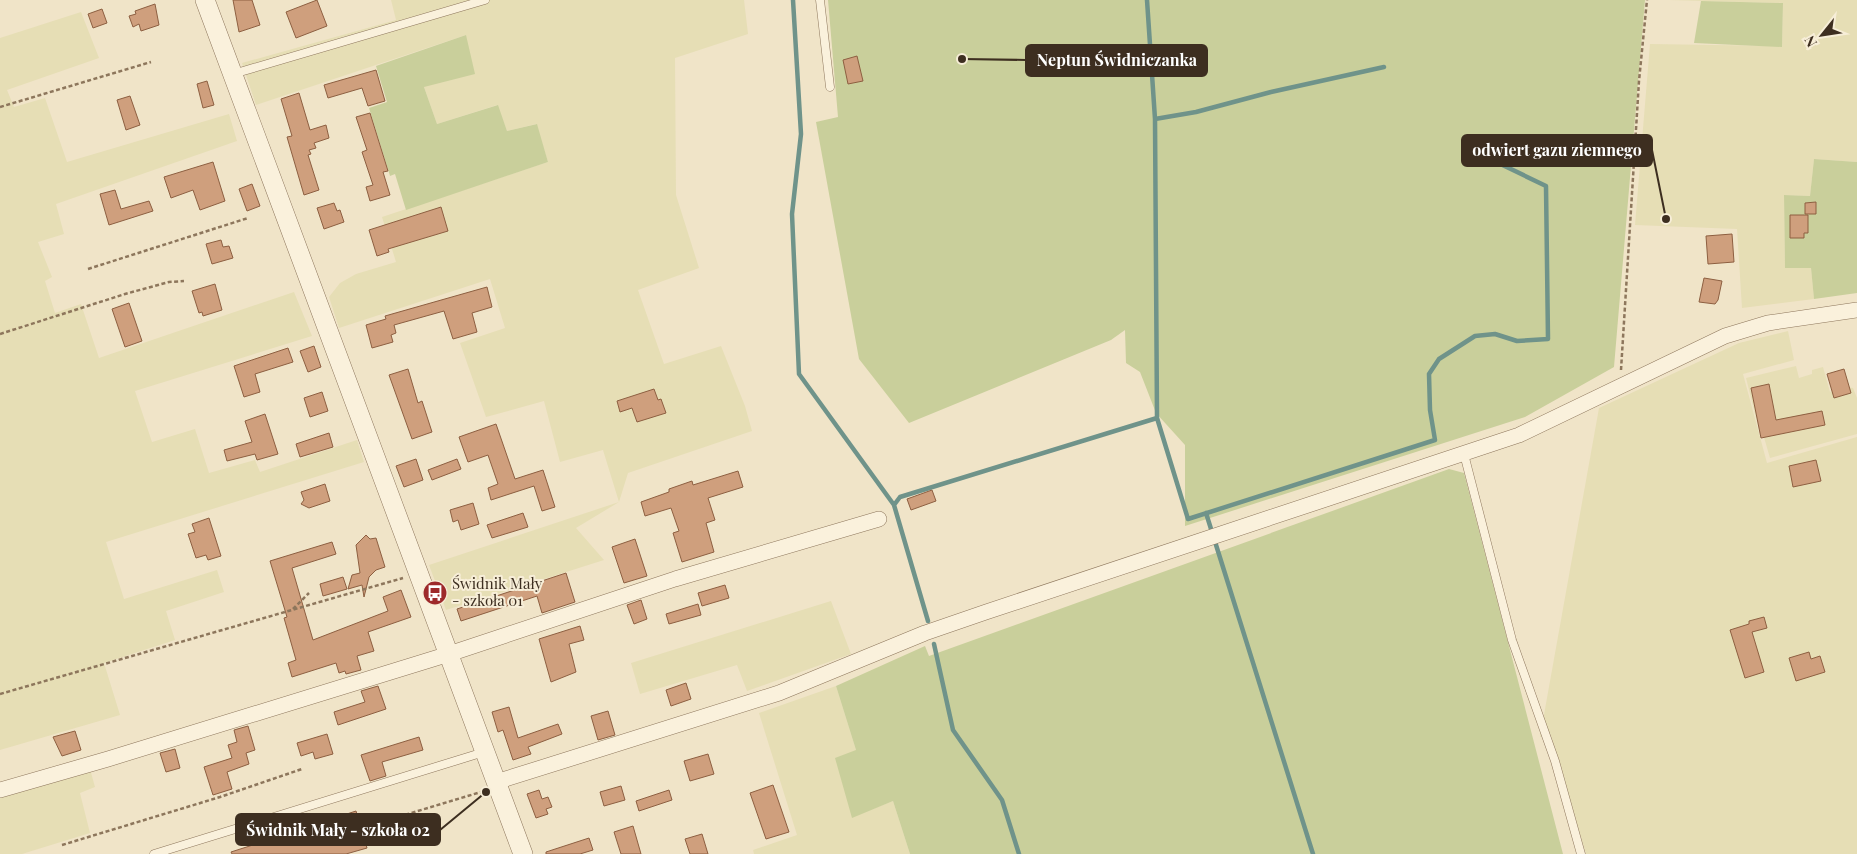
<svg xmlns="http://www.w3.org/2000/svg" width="1857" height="854" viewBox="0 0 1857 854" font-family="'Playfair Display',serif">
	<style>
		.farmland { fill: #e6deb5 }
		.green { fill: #c9cf9b }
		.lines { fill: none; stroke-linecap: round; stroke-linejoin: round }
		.stream { stroke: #6f938a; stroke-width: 4.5 }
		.building { fill: #cf9f7d; stroke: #8d5f41 }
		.service-casing { stroke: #8d765c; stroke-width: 9 }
		.minor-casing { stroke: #8d765c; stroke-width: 16 }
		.tertiary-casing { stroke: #8d765c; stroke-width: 20 }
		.path { stroke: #8d765c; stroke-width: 2.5; stroke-dasharray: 4 2.5; stroke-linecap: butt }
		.service { stroke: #faf1dc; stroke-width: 8 }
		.minor { stroke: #faf1dc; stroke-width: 15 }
		.tertiary { stroke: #faf1dc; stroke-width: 19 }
		.labels { text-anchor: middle; stroke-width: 4; stroke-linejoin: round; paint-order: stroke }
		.poi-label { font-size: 15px; fill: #3d2e20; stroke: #f7eed8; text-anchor: start }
		.leader { fill: none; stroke: #3d2e20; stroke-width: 2 }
		.callout-dot { fill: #3d2e20; stroke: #f7eed8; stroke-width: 2 }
		.callout { fill: #3d2e20; stroke: #3d2e20; stroke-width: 2 }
		.callout-label { font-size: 16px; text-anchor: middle; font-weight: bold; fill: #fff }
	</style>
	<rect width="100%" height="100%" fill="#f0e4c8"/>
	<path class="farmland" d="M391,0h353l4,34 -73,24 1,137 23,73 -61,22 26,74 57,-18 24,60 7,25 -124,42 -9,29 -43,26 28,32 -158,50 -17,-45 190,-63 -16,-52 -43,12 -16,-61 -58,16 -26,-74 45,-15 -15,-49 -151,49 -10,-31 11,-14 16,-9 40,-12 -14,-45 166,-55 -12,-38 -29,7 -10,-26 -60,19 -13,-37 42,-52 -210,70 -14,-42 154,-43z
		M1669,0h188v162l-43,-3 -4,37 -26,-1 1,73h26l3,31 -72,9 -5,-79 -102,-4 15,-181 132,2 1,-43z
		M81,12l18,46 -92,32 7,17 31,-9 22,64 162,-48 8,27 -181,63 8,30 -26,8 14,35 -7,4 10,32 26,-9 18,54 195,-66 18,44 -177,55 17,51 43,-13 14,44 46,-13 5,12 97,-32 7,22 -258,80 18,57 93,-29 7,22 -58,19 9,29 -71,23 16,52 -120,35v-712z
		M1788,331l6,29 -51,14 24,89 90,-26v417h-271l-36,-121 -10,4 59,-329 140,-65z
		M1796,366l3,12 13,-4v-4l11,-3 7,25 17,-5 6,1 4,10v36l-87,24 -7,-24h-3l-14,-56z
		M831,601l20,53 -104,37 -10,-26 -97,29 -9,-31z
		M836,686l20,64 -4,67 41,-16 17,53h-156l-1,-4 44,-15 -38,-122z
		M87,758l8,29 -15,6 10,40 -68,21h-22v-66z"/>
	<path class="green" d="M828,0h817l-31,367 -89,50 -340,109v-81l-29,-32 -16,-41 -14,-9 -1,-33 -14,10 -202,83 -50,-64 -43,-237 22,-5z
		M1701,1l82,2 -1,44 -88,-4z
		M466,35l9,39 -51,13 13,37 61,-19 9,26 30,-7 11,38 -142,48 -11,-36 -5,2 -21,-68 18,-6 -11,-36z
		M1814,159l43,3v131l-43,6 -3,-31h-26l-1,-73 26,1z
		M1449,469l15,4 99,381h-653l-17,-53 -41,17 -17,-60 21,-8 -20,-64 89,-40 4,10z"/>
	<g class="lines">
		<path class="stream" d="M793,0l8,134 -9,80 7,160 95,131 6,-8 257,-79
			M1147,0l8,119 2,299 31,101 247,-79 -5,-30 -1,-36 10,-15 36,-23 20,-2 22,7 31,-2 -2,-153 -56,-27
			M1155,119l41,-7 75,-20 113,-25
			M894,505l34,116
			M1206,513l107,341
			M934,644l19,86 49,70 17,54"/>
	</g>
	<path class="building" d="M233,0h19l8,25 -21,7z
		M317,0l10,26 -31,12 -10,-26z
		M155,4l4,21 -18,6 -2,-7 -6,3 -4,-11 7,-2 -1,-3z
		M102,9l5,14 -14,5 -5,-14z
		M857,56l6,25 -15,3 -5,-24z
		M376,70l9,31 -17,5 -6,-18 -34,10 -4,-13z
		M207,81l7,24 -11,3 -6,-24z
		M299,93l11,37 16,-5 3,13 -15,5 2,5 -7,2 2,4 -3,1 11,35 -15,5 -17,-58 5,-1 -11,-37z
		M130,96l10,29 -14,5 -9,-30z
		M370,113l18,58 -5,1 7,23 -20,6 -4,-14 7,-2 -11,-33 5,-2 -11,-33z
		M213,162l12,39 -25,9 -7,-20 -22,8 -7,-21z
		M252,184l8,22 -13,5 -8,-22z
		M115,190l6,19 28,-8 4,10 -44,14 -9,-31z
		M1816,202v12h-11v-11z
		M334,203l3,8 3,-1 4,12 -20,7 -7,-21z
		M441,207l7,24 -60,18 1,3 -12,4 -8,-26z
		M1790,215h18v18h-4v5h-14z
		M1732,234l2,28 -26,2 -2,-28z
		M221,240l2,7 6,-1 4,12 -21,6 -6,-20z
		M1704,278l18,3 -4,19 -3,4 -16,-2z
		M215,284l7,26 -19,6 -1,-4 -3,1 -7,-22z
		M487,287l5,20 -20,6 5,19 -24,7 -9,-28 -50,14 2,8 -5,2 2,7 -21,6 -6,-23 20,-6 -1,-3z
		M129,303l13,38 -17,6 -13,-38z
		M314,346l7,21 -13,5 -8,-21z
		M288,348l5,14 -38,12 5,18 -16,5 -10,-31z
		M408,369l10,34 4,-2 10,31 -20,7 -23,-64z
		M1844,369l7,24 -17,5 -7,-24z
		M1769,384l7,36 46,-9 3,14 -64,13 -10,-50z
		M654,389l4,11 3,-1 5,14 -29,9 -5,-14 -12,4 -3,-11z
		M322,392l6,19 -18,6 -6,-19z
		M265,414l13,40 -21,6 -2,-6 -28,7 -3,-11 28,-8 -7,-21z
		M496,424l19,55 28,-9 12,37 -13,4 -8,-25 -43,14 -3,-12 10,-4 -10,-29 -20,7 -9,-25z
		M329,433l4,14 -33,10 -4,-13z
		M416,459l7,21 -19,7 -8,-21z
		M457,459l4,10 -29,11 -4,-10z
		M1816,460l5,21 -28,6 -4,-21z
		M738,471l5,16 -35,11 7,22 -9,3 8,29 -32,10 -9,-29 6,-2 -8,-23 -26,8 -4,-14 28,-10v-3l23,-8 1,4z
		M325,484l5,17 -21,7 -8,-4 3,-4 -3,-8z
		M932,490l4,11 -25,9 -4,-11z
		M473,503l6,21 -18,6 -3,-10 -5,2 -3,-12z
		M523,513l5,14 -36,11 -5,-13z
		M209,518l12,38 -13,4 -2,-5 -10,3 -8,-24 7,-2 -3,-8z
		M366,535l4,4 6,-1 9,29 -9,3 -7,7 -5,20 -2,-12 -14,4 4,-14 8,-2 -4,-28z
		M635,539l12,37 -23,7 -12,-36z
		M332,542l4,12 -44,14 21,72 75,-29 -5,-14 18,-7 10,27 -43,15 6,19 -17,5 4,14 -15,4 -1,-3 -6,2 -3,-10 -44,14 -4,-14 8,-3 -12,-42 3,-1 -17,-56z
		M566,573l9,29 -33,11 -5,-17 -76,25 -4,-12z
		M343,577l4,12 -24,7 -3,-12z
		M725,585l4,13 -27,8 -4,-13z
		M641,600l6,19 -13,5 -7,-19z
		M698,604l3,11 -32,9 -3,-10z
		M1764,617l3,11 -15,4 12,40 -19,6 -15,-48 19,-6v-3z
		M580,626l4,14 -15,4 7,28 -25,10 -12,-43z
		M1809,652l2,7 9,-3 5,16 -29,9 -7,-23z
		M686,683l5,16 -20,7 -5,-16z
		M378,686l8,23 -48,16 -4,-13 31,-10 -4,-11z
		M509,707l9,31 40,-14 4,10 -34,13 3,7 -18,6 -10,-30 -5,2 -6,-20z
		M608,711l7,24 -17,5 -7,-24z
		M248,726l7,24 -9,3 3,11 -22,8 5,17 -19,6 -9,-28 28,-9 -4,-13 9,-3 -3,-12z
		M75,731l6,19 -19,6 -9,-19z
		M327,734l6,20 -18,5 -2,-7 -12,4 -4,-13z
		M419,737l4,13 -41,12 4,14 -16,5 -9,-26z
		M175,749l5,19 -14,4 -6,-19z
		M708,754l6,20 -24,7 -6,-20z
		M773,785l16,47 -23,7 -16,-46z
		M621,786l4,14 -21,6 -4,-14z
		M539,790l3,9 6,-2 4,10 -6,2 2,5 -12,4 -9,-24z
		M669,790l3,10 -33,11 -3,-10z
		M356,811l11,37 -21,6h-114l-1,-2 28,-9 -3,-13 14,-4 3,12z
		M633,826l8,28h-20l-7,-22z
		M702,834l6,20h-18l-5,-15z
		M589,838l4,12 -13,4h-34v-2z"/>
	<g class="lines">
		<defs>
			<path id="service" d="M820,0l10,87
				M233,74l252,-74
				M1464,454l48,186 43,121 26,93
				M154,854l330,-102"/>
			<path id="minor" d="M496,782l283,-89 146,-60 61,-21 533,-177 206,-99 43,-13 89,-13
				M0,790l108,-31 341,-105 226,-75 204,-60"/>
			<path id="tertiary" d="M205,0l318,854"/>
		</defs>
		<use href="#service" class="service-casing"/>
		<use href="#minor" class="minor-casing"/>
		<use href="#tertiary" class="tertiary-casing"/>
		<path class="path" d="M0,107l151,-45
			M88,269l160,-51
			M0,334l125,-40 44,-12 15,-1
			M1621,370l18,-289 8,-81
			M293,609l16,-16
			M0,694l403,-116
			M368,826l113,-34 2,3
			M62,845l158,-48 82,-28"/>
		<use href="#service" class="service"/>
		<use href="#minor" class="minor"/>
		<use href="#tertiary" class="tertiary"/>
	</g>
	<defs>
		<symbol id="bus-disc" viewBox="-11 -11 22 22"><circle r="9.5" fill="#9e2a2b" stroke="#f7eed8"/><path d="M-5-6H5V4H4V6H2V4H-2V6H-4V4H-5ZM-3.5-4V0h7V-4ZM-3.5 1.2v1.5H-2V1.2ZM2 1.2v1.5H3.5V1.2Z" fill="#fff"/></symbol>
	</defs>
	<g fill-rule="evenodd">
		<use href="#bus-disc" x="421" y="579" width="28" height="28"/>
	</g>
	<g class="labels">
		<g class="poi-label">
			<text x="452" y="589">Świdnik Mały<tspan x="452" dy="17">- szkoła 01</tspan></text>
		</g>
	</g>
	<path class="leader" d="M962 59L1026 60M1666 219L1652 150M486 792L440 830"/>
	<g class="callout-dot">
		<circle cx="962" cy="59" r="5"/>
		<circle cx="1666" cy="219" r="5"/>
		<circle cx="486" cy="792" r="5"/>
	</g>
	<g class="callout">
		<rect x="1026" y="45" width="181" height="31" rx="5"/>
		<rect x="1462" y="135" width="190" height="31" rx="5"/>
		<rect x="236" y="814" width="204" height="31" rx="5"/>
	</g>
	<g class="callout-label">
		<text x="1117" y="66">Neptun Świdniczanka</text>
		<text x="1557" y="156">odwiert gazu ziemnego</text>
		<text x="338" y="836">Świdnik Mały - szkoła 02</text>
	</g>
	<g transform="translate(1822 35) rotate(240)" stroke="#f7eed8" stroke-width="4" paint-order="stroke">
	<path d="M0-4L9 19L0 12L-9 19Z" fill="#3d2e20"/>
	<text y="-8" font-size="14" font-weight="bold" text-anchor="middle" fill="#3d2e20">N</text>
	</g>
</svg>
